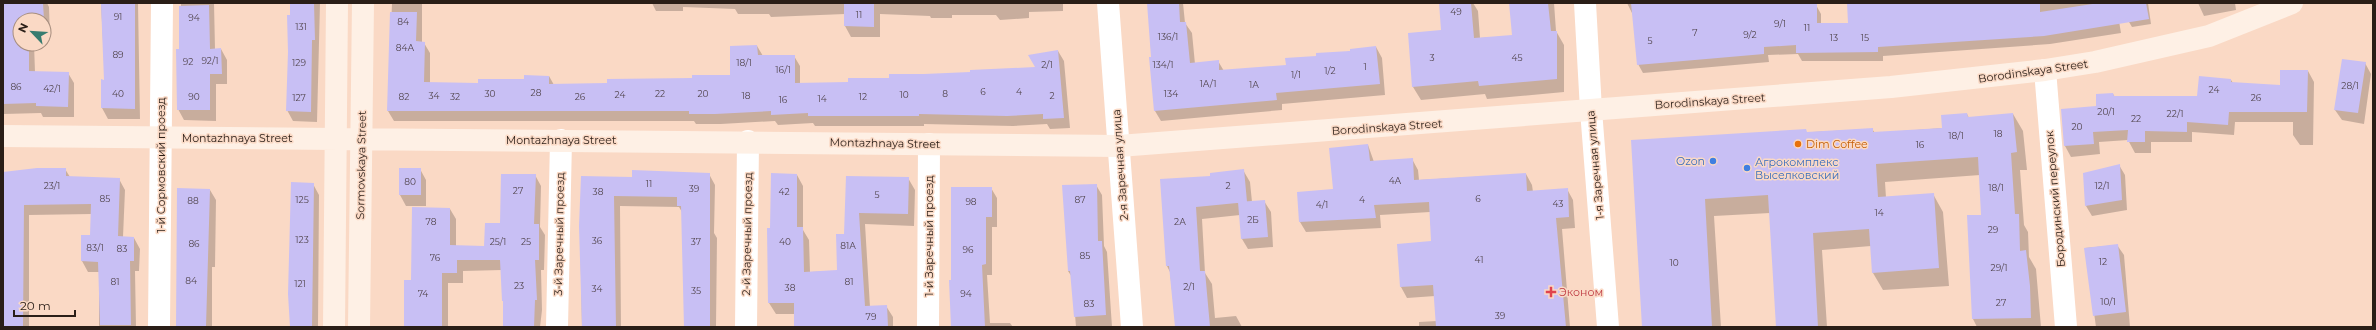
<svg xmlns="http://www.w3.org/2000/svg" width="2376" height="330" viewBox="0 0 2376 330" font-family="Montserrat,sans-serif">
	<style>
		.shadow { fill: #0003 }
		.building { fill: #c8bff4 }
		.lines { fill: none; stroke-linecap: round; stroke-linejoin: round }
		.street { stroke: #fff; stroke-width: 22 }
		.secondary { stroke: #fef0e5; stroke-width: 22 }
		.food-dot { fill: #e8710a; stroke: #fad9c5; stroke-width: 1.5 }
		.shop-dot { fill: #3f7fe0; stroke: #fad9c5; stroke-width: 1.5 }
		.health-dot { fill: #e0444e; stroke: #fad9c5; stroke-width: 1.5 }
		.labels { text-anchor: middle; stroke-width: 3; stroke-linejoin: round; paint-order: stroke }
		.number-label { font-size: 9px; fill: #52464e }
		.street-label { font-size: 11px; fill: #2a1e17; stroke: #fad9c5 }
		.food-label { font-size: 11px; fill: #c56008; stroke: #fad9c5; text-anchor: start }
		.shop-label { font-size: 11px; fill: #366cbe; stroke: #fad9c5; text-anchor: end }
		.health-label { font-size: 11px; fill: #be3a42; stroke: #fad9c5; text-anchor: start }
	</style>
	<rect width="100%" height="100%" fill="#fad9c5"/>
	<path class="shadow" d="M3,3h44l2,4 1,32h-6v-19h-24v24h14l1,28 33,1 6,10v34h-31l-2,-4 -37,1z
		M101,3h37l2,116h-32l-6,-11 3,-27z
		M181,3h33l1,46h6l6,11v24h-11v37l-32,-1 -6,-11z
		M291,3h29l-3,119 -24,-1 -6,-11z
		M392,3h30v40h2l6,10v30l49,1 70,-8 5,9 54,-1 123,-8 26,-30 6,10h31l6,10v18l49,-1 188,-15 21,-17 6,10 6,67 -20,1 -3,-5 -34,2 -89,-2v2h-109l-2,-3 -35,2 -3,-4 -54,3h-25l-2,-3h-300l-6,-10z
		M652,3h411v8l-34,1v6l-29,2 -4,-5h-44v3h-21l-1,-2 -50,-2v23h-29l-6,-11v-12l-74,3 -2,-3h-31l-3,-5 -52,-2v4h-27z
		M1148,3h35l2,20 7,10 3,31 23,-3 6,10 63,-5 30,-9 59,-10 6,11 3,37 -103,9v6l-121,11 -6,-10z
		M1440,3h33l5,8 2,27 33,-2 -3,-33h44l2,28 8,14v47l-77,7 -2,-5 -64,6 -8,-13 29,-56z
		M1627,3h43l1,7 60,-7 85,2 5,9v10h28l-1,-21h268l5,30 -71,11 -167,12v5h-81l-4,-7 -30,1 1,7 -126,11 -5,-9 -5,-49z
		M2134,3h14l3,21 -19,3 -3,-5z
		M2198,3h37l1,7 -32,6z
		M2365,63l6,11 -7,50 -22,-4 -7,-10z
		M2308,71l6,11 -1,63h-13l-7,-10v-13h-58l-1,13 -42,-3v10h-41v11h-16l-7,-13 -29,2 1,12 -29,3 -6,-11 -3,-36 35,-3 16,-13 2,3h83l33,-17 2,3 48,3z
		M1967,114l2,4 44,-4 10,17 4,39h-7l4,55 4,7 1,25 7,12 5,58h-64l-4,-8 9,-103 -2,-41 -95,7 1,16 47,-4 10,18 6,74 -66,4 -10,-17 -2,-27 -49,4 5,77h-50l-7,-114 -56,3 7,111h-78l-11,-186 240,-12 3,4 68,-5z
		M1368,145l6,17 38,-3 6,11 1,10 107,-6 6,11 1,7 34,-3 6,11 2,28 -13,1 8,98h-151v-5l18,-1 -2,-25 -28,2 -6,-11 31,-45 -2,-30 -50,3 1,13 -75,4 -6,-10 34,-32z
		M2119,165l6,10 2,35 -35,6 -6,-10z
		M65,169l5,8 49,2 6,11 -2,47 11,1 6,11 -1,22h-4l1,56h-37v-55h-11l-6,-11v-25h9l1,-22 -63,1v112h-26v-154z
		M420,169l6,11v26h-20l-6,-11z
		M1243,170l7,12 2,20 12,-1 7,11 2,35 -25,2 -6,-10 -2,-24 -38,4 3,54 7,11 3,34 21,-2 6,11h-66l-6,-55 -3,-6 -5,-86 50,-3z
		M709,174l6,11 -1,48 3,5 -1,89h-31l-3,-115 -3,-5 -59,-1 1,121h-39l-2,-101 53,-48z
		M535,175l6,11 -1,41 5,8 -1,35h-3l1,40 -2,17h-36l-2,-57 -39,1v12h-15v44h-44l1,-46h7l38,-72 6,10v27l29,1z
		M797,175l6,11v44l6,10 1,32 28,-1 7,-36 2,-58 61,1 7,12 -1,36 -49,-2 5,83 16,-1 7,11v10h-98v-13h-19l-7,-11 2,-74z
		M313,184l6,11 -1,132h-27z
		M1096,185l6,10 2,51 3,6 5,75h-36l-4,-50 -4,-6z
		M991,188l6,10v29h-5v48h-5l3,48h20l3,4h-62l1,-46z
		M210,190l6,10 -1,67h-3v60h-34z
		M2117,245l7,10 6,72h-34l-11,-79z"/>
	<path class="building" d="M3,3h40l1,17h-24v24h9v27l40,1 -1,35 -32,-1v-3l-33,1z
		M135,3v106l-34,-1v-29l3,1 -3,-76z
		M290,3h24l1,37h-3l-1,72 -25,-1 2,-59 -1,-37h3z
		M844,3h30v24l-30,-1z
		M1147,3h32l1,19h6l4,41 29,-3v10l67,-5 -1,-7 31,-2v-3l34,-2v-2l26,-3 4,38 -104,9 1,7 -123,11 -5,-54h2z
		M1439,3h32l3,35 38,-3 -3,-32h39l3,28h6v48l-78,7 -1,-5 -66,6 -4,-54 33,-3z
		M1631,3l186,1v19h31l-1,-20h193v9l59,-9h47l3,16 -105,17 -166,11v5l-82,1v-8l-32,2v7l-127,11z
		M209,5l1,44 11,-1 1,26h-12v36h-33l-1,-61h3v-43z
		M390,12h27l-1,29 9,1 -1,40 54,1v-4h46v-4l25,1v8l58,-1v-4l85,-1v-3h38v-29l27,-1 1,10h37v28l53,-1v-4h41v-4h35l46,-2v-2l65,-3 -7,-12 30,-5 6,68 -21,1v-5l-36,2 -88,-2v2h-111v-3l-37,2v-4l-56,3h-26v-3h-302z
		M2342,59l24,3 -8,51 -24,-3z
		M2280,70h28l-1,42h-78l-1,13 -41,-3v10l-42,-1v11h-18l1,-12 -35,2 1,12 -30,2 -3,-37 35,-3v-12l17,-1 1,3h83l2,-20 32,3v3l49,3z
		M1967,113l1,4 45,-4 4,39 -6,1 4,61h4l1,37 6,-1 4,36 1,32 -59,1 -5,-104h14l-3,-58 -102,7 2,33 56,-4 5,75 -67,5 -3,-44 -56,4 5,94h-42l-8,-132 -63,4 7,128h-70l-11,-187 175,-11 1,3 66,-4v4l69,-4 -1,-13z
		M1368,144l2,17 43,-3 1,22 112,-7 1,18 41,-3 1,29 -13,1 10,109h-130l-3,-42 -33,2 -3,-43 34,-3 -2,-39 -55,3 2,13 -77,4 -2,-30 36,-3 -4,-41z
		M2120,164l2,36 -37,6 -2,-33z
		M37,168h29v8l54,2 -2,58 16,1v24h-4l1,64h-31l-2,-63 -17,-1v-26h9l1,-31 -67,1 -1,122h-20v-155z
		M399,168h22v27h-22z
		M1244,169l3,33 -51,5 4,64h5l5,56h-35l-6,-61h-3l-6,-87 50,-3v-3z
		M632,170l78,3v154h-26l-3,-121h-4v-9l-63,-1 2,131h-34l-3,-101 2,-50 51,1z
		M771,173l26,1v53h6l1,45 33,-2 -1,-36h8l2,-58 63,1 -1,37 -49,-1 6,93 22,-1 1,22h-94v-24h-26l-1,-75h3z
		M501,174h35l-2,50h5v36h-4l2,40h-2l-1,27h-31v-26h-1l-2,-41h-43v13h-15v54h-38v-47h7l1,-73 38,1v37l34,1 1,-23h15z
		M291,182l23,1 -2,144h-22l-2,-33z
		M1097,184l1,57h4l4,74 -32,2 -4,-46h-2l-6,-86z
		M951,187h41v30h-6v47l-4,1 3,62h-34l-2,-47h2z
		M177,188l33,1 -4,138h-30z
		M1265,200l3,37 -27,2 -3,-37z
		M2118,244l8,68 -33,4 -9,-68z"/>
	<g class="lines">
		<path class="street" d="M1108,3l24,324
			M1585,3l6,107 17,217
			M2045,70l21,257
			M159,327l3,-324
			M557,327l4,-187
			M746,327l2,-186
			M928,327l1,-183"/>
		<path class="secondary" d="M3,136l1116,10 772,-59 154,-17 50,-8 114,-26 83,-33
			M334,327l3,-324
			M359,327l4,-324"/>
	</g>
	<circle class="food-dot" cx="1798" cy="144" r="4"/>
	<g class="shop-dot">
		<circle cx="1713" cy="161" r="4"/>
		<circle cx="1747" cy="168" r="4"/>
	</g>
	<path class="health-dot" d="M1549 286h4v4h4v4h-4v4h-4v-4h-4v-4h4z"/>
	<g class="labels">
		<g class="number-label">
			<text x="1456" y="15">49</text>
			<text x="859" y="18">11</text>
			<text x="118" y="20">91</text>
			<text x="194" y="21">94</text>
			<text x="403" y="25">84</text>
			<text x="1780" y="27">9/1</text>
			<text x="301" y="30">131</text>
			<text x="1807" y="31">11</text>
			<text x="1695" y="36">7</text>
			<text x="1750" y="38">9/2</text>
			<text x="1168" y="40">136/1</text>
			<text x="1834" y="41">13</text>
			<text x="1865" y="41">15</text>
			<text x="1650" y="44">5</text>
			<text x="405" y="51">84А</text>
			<text x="118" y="58">89</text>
			<text x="1432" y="61">3</text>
			<text x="1517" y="61">45</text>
			<text x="210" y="64">92/1</text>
			<text x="188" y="65">92</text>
			<text x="299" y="66">129</text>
			<text x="744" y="66">18/1</text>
			<text x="1047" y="68">2/1</text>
			<text x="1163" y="68">134/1</text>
			<text x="1365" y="70">1</text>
			<text x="783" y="73">16/1</text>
			<text x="1330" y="74">1/2</text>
			<text x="1296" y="78">1/1</text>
			<text x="1208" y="87">1А/1</text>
			<text x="1254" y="88">1А</text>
			<text x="2350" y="89">28/1</text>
			<text x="16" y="90">86</text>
			<text x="52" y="92">42/1</text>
			<text x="2214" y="93">24</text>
			<text x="983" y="95">6</text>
			<text x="1019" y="95">4</text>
			<text x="536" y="96">28</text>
			<text x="118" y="97">40</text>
			<text x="490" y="97">30</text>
			<text x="660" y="97">22</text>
			<text x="703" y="97">20</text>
			<text x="945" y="97">8</text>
			<text x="1171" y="97">134</text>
			<text x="620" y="98">24</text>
			<text x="904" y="98">10</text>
			<text x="434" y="99">34</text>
			<text x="746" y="99">18</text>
			<text x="1052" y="99">2</text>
			<text x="194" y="100">90</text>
			<text x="404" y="100">82</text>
			<text x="455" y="100">32</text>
			<text x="580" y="100">26</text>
			<text x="863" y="100">12</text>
			<text x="299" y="101">127</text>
			<text x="2256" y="101">26</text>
			<text x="822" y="102">14</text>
			<text x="783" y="103">16</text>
			<text x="2106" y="115">20/1</text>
			<text x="2175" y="117">22/1</text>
			<text x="2136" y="122">22</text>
			<text x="2077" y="130">20</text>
			<text x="1998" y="137">18</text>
			<text x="1956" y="139">18/1</text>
			<text x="1920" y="148">16</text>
			<text x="1395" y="184">4А</text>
			<text x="410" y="185">80</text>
			<text x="649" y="187">11</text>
			<text x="52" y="189">23/1</text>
			<text x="1228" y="189">2</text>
			<text x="2102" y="189">12/1</text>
			<text x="1996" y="191">18/1</text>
			<text x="694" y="192">39</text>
			<text x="518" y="194">27</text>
			<text x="598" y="195">38</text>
			<text x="784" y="195">42</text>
			<text x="877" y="198">5</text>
			<text x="105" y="202">85</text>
			<text x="1478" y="202">6</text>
			<text x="302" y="203">125</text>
			<text x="1080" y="203">87</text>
			<text x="1362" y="203">4</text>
			<text x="193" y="204">88</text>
			<text x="971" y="205">98</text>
			<text x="1558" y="207">43</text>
			<text x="1322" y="208">4/1</text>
			<text x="1879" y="216">14</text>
			<text x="1253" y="223">2Б</text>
			<text x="431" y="225">78</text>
			<text x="1180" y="225">2А</text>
			<text x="1993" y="233">29</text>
			<text x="302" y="243">123</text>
			<text x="597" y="244">36</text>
			<text x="498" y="245">25/1</text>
			<text x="526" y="245">25</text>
			<text x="696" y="245">37</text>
			<text x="785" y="245">40</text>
			<text x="194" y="247">86</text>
			<text x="848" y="249">81А</text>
			<text x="95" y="251">83/1</text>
			<text x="122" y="252">83</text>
			<text x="968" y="253">96</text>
			<text x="1085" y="259">85</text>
			<text x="435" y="261">76</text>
			<text x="1479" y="263">41</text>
			<text x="2103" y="265">12</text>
			<text x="1674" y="266">10</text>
			<text x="1999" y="271">29/1</text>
			<text x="191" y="284">84</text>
			<text x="115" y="285">81</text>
			<text x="849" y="285">81</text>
			<text x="300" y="287">121</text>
			<text x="519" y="289">23</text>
			<text x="1189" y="290">2/1</text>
			<text x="790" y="291">38</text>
			<text x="597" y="292">34</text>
			<text x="696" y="294">35</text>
			<text x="423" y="297">74</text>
			<text x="966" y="297">94</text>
			<text x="2108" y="305">10/1</text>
			<text x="2001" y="306">27</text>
			<text x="1089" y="307">83</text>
			<text x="1500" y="319">39</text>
			<text x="871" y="320">79</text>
		</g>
		<g class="street-label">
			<text transform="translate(2033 71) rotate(-8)" y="4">Borodinskaya Street</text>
			<text transform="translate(1710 101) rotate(-4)" y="4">Borodinskaya Street</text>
			<text transform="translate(1387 127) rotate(-4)" y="4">Borodinskaya Street</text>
			<text x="237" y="142">Montazhnaya Street</text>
			<text x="561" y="144">Montazhnaya Street</text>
			<text transform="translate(885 143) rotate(1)" y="4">Montazhnaya Street</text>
			<text transform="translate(161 165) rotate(-90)" y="4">1-й Сормовский проезд</text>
			<text transform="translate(361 165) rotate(-89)" y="4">Sormovskaya Street</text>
			<text transform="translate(1120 165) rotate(-94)" y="4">2-я Заречная улица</text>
			<text transform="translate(1595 165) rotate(-95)" y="4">1-я Заречная улица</text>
			<text transform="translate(2055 199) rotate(-95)" y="4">Бородинский переулок</text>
			<text transform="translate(559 234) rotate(-89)" y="4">3-й Заречный проезд</text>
			<text transform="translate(747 234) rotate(-89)" y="4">2-й Заречный проезд</text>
			<text transform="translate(929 236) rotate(-90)" y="4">1-й Заречный проезд</text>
		</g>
		<g class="food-label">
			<text x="1806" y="148">Dim Coffee</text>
		</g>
		<g class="shop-label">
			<text x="1705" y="165">Ozon</text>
			<text x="1755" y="166" text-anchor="start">Агрокомплекс<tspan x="1755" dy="13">Выселковский</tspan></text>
		</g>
		<g class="health-label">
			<text x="1559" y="296">Эконом</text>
		</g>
	</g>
	<rect width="2376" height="330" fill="none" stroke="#2a1e17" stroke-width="8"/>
	<g transform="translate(32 32) rotate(295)"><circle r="19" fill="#fad9c5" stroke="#a78e7f"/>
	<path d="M0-3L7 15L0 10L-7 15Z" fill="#377c70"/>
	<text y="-6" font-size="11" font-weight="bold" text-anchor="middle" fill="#2a1e17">N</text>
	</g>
	<path d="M14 310v6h61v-6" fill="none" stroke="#2a1e17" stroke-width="2"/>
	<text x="20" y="310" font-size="12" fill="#2a1e17" stroke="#fad9c5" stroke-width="3" paint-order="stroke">20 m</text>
</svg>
